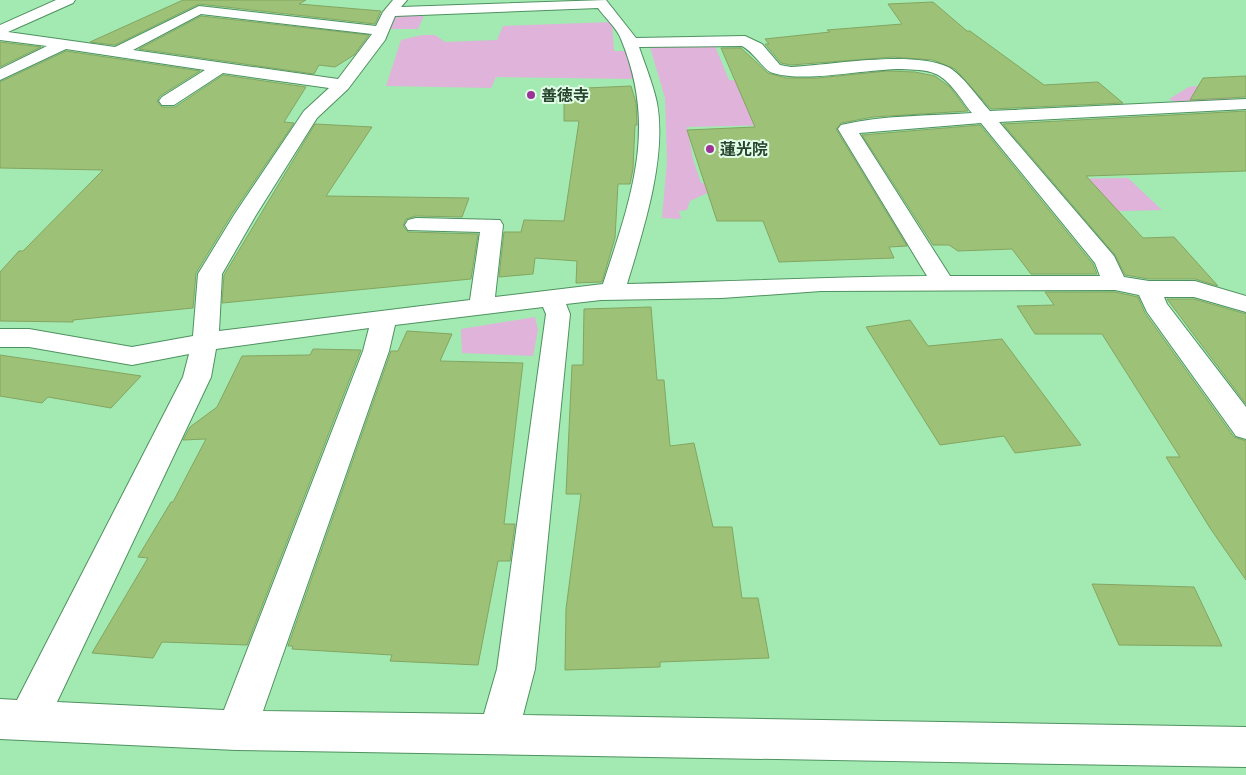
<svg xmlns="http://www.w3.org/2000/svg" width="1246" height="775" viewBox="0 0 1246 775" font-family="'Space Grotesk','Noto Sans JP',sans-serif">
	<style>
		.green { fill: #e0b3da }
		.building { fill: #9cc177; stroke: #83a661 }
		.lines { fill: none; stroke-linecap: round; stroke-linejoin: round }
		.street-casing { stroke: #4e925f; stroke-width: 2 }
		.street { fill: #fff; fill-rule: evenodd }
		.poi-dot { fill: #9c3396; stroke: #e3fee8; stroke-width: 2 }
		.labels { text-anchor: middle; stroke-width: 4; stroke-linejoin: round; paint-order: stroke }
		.far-poi-label { font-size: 16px; font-weight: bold; fill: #27442e; stroke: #e3fee8; text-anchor: start }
	</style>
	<rect width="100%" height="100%" fill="#a3e9b2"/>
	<path class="green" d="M425,13l-7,16h-33l10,-15z
		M612,22l2,29h13l9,26 -4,2 -136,-2 -5,11 -105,-2 15,-46 21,-5h13l10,7 52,-2 6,-14z
		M715,46l14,34 21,1 29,44 -92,2 6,32 8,24 26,1 -37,17 -3,9 -8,1 2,8 -19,-1 5,-57 -2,-63 -15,-51z
		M1203,85l32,15 -59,3 -7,-4 20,-12z
		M1128,178l34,32 -73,2 -27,-33z
		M535,317l3,13 -5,26 -71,-3 -1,-24z"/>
	<path class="building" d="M183,0h123l-7,4 82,7 -6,13 -176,-20 -84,41 -25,-3z
		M933,2l34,29h3l74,54 54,-3 25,21 -132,6 -36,-40 -22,-9 -40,-3 -102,8 -10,-2 -16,-19h4l-4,-5 65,-7 -3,-2 75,-6 -14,-20z
		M201,16l168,19 -15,20 -19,12 -16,-2 -5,9 -175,-25z
		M0,42l41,5 -41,20z
		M721,48h20l27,25 18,5h32l69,-7 28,1 20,4 15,11 18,24 -95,6 -32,6 -5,6 71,117 -18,1 5,11 -115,4 -16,-41h-46l-30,-91 68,-3z
		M66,51l134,20 -40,25 -3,5 5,6h13l48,-32 83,12 -22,35 10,1 -62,91 -36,59 -3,35 -120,12v2l-73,-1v-49l19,-21h4l80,-81 -103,-2v-86z
		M1246,76v21l-56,3 13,-22z
		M631,86l5,17 1,22h-2l-2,44 -3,15h-12l-3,54 -13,44 -26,1 1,-22 -42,-3 -2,16 -34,3 5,-45h17l3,-12 40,1 15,-100h-15v-32z
		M1246,111v60l-160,5 57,62 31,-1 44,49 -23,-7h-46l-24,-4 -10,-20 -112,-131z
		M315,124l57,3 -46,69 143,2 -7,19 -46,-1 -10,3 -3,7 5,6 70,2 -7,45 -249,24 2,-28z
		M980,125l113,139 4,10h-66l-19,-25 -54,2 -9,-6h-16l-71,-110z
		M1045,292h70l23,5 7,16 89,124 12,4v139l-36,-52 -44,-71h14l-78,-123h-67l-18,-28 37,-1z
		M1167,299h27l52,15v90z
		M651,307l6,73h7l6,66 24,-3 19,84h19l10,71h16l11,60 -109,4v5l-95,3 1,-61 15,-115h-15l6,-129h11l1,-56z
		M910,320l18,26 74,-7 79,106 -66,8 -11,-17 -64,9 -74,-118z
		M407,331l45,3 -12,27 83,2 -19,161h11l-5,37h-12l-20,104 -88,-4 2,-6 -100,-6 1,-3h-5l103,-295h7z
		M313,349l48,1 -114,295 -85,-3 -9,16 -61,-5 56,-95 -10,-1 33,-55h2l33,-63 -23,1 7,-13 27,-20 25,-51 68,-1z
		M0,355l141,21 -30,32 -63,-11 -6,6 -42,-7z
		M1092,584l102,3 28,59 -103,-1z"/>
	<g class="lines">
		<defs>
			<path id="street" d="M56,0h19l-2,3 -65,29 107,15 84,-41 177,20 7,-14 10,-12h14l-6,7 205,-7 30,38 109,-2 17,8 18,21 11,2c41,-2 120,-17 157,0 14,7 31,32 42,44l256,-12v10l-247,13 115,134 10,21 25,4h46l51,15v16l-52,-15h-30l3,7 79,103v32l-10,-3 -89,-124 -8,-17 -24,-5 -294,1 -99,7 -121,2 -35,4 4,10 -35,355 -12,46 723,12v40l-1010,-17 -236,-11v-40l17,1 166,-323 6,-23 -57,11 -103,-18h-29v-18h29l103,18 61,-11 5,-62 36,-59 70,-104 25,-23 -106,-15 -49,32h-12l-3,-4 3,-4 43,-27 -139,-21 -66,31v-11l47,-23 -47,-6v-15zM598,8c7,10 19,20 23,31 37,89 10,159 -18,245l-108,13 8,-72 -3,-5 -84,-2 -8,2 -3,5 3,5 72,2 -10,68 -251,31 3,-57 34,-59 61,-97 31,-29 37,-49 10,-24zM201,14l171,20 -34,45 -205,-29zM742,46c12,6 22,25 31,27 33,10 91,-4 129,-4 11,1 24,0 34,5 14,6 26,27 36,39 -43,3 -89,2 -131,12l-3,4 89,147c-100,1 -200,6 -300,8 16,-53 40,-126 30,-181 -4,-19 -12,-38 -18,-56zM981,123l114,140 5,13h-150l-91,-143zM543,307l3,7 -49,355 -13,45 -221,-3 126,-360 6,-26zM369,328l-6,23 -139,359 -167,-8 154,-325 5,-28z"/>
		</defs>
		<use href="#street" class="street-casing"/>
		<use href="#street" class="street"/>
	</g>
	<g class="poi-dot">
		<circle cx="531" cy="95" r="5"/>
		<circle cx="710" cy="149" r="5"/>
	</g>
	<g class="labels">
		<g class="far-poi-label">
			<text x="541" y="101">善徳寺</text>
			<text x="720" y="155">蓮光院</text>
		</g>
	</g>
</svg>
